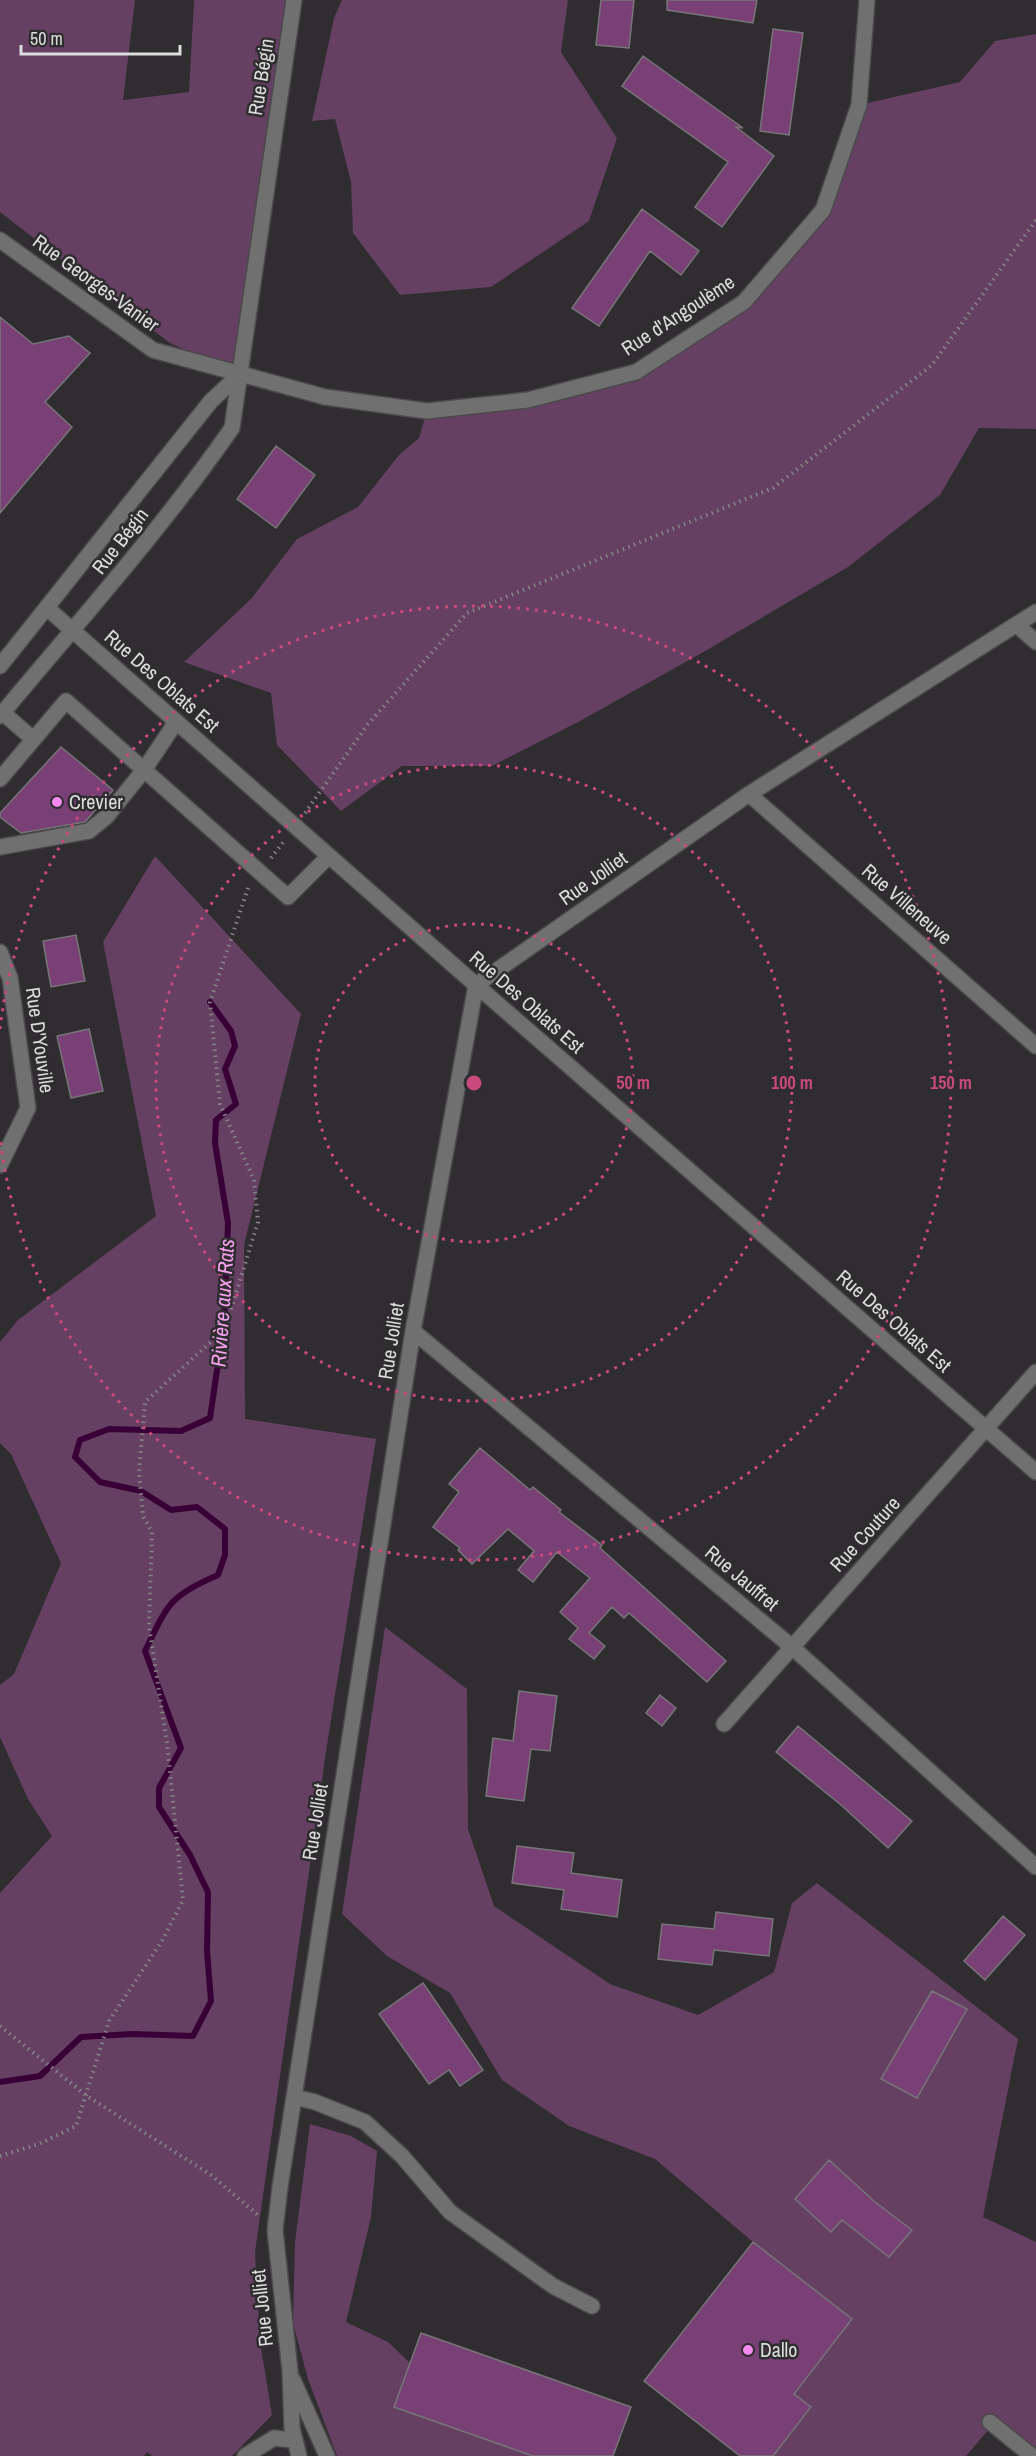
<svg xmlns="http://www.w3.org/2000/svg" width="1036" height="2456" viewBox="0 0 1036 2456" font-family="'Archivo Narrow',sans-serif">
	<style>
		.green { fill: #654062 }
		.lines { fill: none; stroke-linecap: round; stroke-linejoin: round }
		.stream { stroke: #380037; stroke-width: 6 }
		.building { fill: #794076; stroke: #777577; stroke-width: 1.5 }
		.minor-casing { stroke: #4b494b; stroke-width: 18 }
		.path { stroke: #868486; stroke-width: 4; stroke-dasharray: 1.5 4.5; stroke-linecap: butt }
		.minor { stroke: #717071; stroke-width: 15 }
		.ring { fill: none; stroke: #c9497c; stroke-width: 3; stroke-dasharray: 3 6 }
		.poi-dot { fill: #f589ef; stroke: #2f2d2f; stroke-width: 2 }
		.labels { text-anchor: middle; stroke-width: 5; stroke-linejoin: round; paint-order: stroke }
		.street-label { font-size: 20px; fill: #deddde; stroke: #2f2d2f }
		.poi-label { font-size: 20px; fill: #deddde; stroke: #2f2d2f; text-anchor: start }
		.water-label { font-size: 21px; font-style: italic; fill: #f5a1ef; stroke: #2f2d2f }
		.centre { fill: #c9497c; stroke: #2f2d2f; stroke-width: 3 }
		.ring-label { font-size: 18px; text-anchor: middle; font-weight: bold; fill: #c9497c; stroke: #2f2d2f; stroke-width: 5; stroke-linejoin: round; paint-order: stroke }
	</style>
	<rect width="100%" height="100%" fill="#2f2d2f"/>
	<path class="green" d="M0,0h135l-12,100 66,-8 5,-92h100l-55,375 -69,-32 -170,-131z
		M342,0h226l-7,52 56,86 -28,83 -98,66 -91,8 -47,-62 -2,-51 -16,-63 -23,2 22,-103z
		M1036,34v395l-57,-1 -39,67 -92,72 -141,83 -127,71 -88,45h-90l-61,45 -64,-66 -6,-52 -87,-31 67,-63 46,-60 61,-32 41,-52 20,-17 8,-27 101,-11 108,-28 108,-70 79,-92 36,-105 101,-23 35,-41z
		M155,856l146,158 -57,231 1,174 131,20 -49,306 -72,507 5,90 12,73 -40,41h-80l-5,-4 -3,4h-144v-563l52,-57 -24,-37 -28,-62v-52l14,-11 47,-111 -50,-109 -11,-11v-101l18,-22 138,-104 -53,-274z
		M385,1627l82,62 1,140 26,77 116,78 88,31 76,-43 18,-69 25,-20 201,156 -35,178 53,25v212l-40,-33 -30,35h-193l38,-48 -17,-14 58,-75 -99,-77 -98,-83 -86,-33 -67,-46 -52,-87 -63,-37 -45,-42z
		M310,2124l41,12 26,15 -6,66 -25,105 42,20 22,21 123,93h-196l-29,-77 -15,-56 2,-81z"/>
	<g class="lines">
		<path class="stream" d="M0,2082l40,-6 41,-39 51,-3 61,2 18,-35 -4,-50 1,-59 -18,-37 -31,-48v-19l22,-40 -36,-97c23,-47 24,-55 73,-76l7,-20v-26l-28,-22 -26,3 -30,-19 -41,-9 -25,-25 5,-17 29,-11 72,2 29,-13 7,-48 6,-18 5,-129 -13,-80 1,-23 20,-16 -11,-35 10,-23 -4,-15 -21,-29"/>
	</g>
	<path class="building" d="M601,0h33l-5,48 -33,-3z
		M667,0h90l-4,23 -86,-13z
		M773,29l30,4 -14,102 -29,-4z
		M643,56l100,72 -7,-1 38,29 -52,71 -27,-20 33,-45 -106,-76z
		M642,209l57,42 -18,24 -31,-24 -51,75 -27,-18z
		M0,317l33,27 36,-8 21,17 -45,49 27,25 -72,86z
		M276,446l39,29 -39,53 -39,-29z
		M61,747l52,43 -28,32 -64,11 -21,-16v-4z
		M76,935l9,46 -34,6 -8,-46z
		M89,1029l14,62 -32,7 -14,-62z
		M480,1448l50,42 3,-3 28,23 -2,2 43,33 -2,3 126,113 -19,21 -78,-69 -5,5 -12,-11 -23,26 16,13 -11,13 -25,-20 9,-11 -18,-16 30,-34 -33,-26 -24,30 -15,-12 16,-19 -26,-22 -36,35 -14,-14 2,-2 -27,-21 26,-35 -10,-8z
		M519,1691l38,5 -7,55 -19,-2 -7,52 -38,-5 7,-58 20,3z
		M660,1695l16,13 -14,18 -16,-13z
		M798,1726l114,95 -24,27 -47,-43 -65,-53z
		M517,1846l57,7 -3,20 51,7 -5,37 -56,-8 3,-19 -52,-7z
		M716,1912l57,7 -4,37 -55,-6 -2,15 -54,-6 4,-35 52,5z
		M1003,1916l22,19 -40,45 -21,-19z
		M423,1983l60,87 -23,16 -11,-16 -20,14 -50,-70z
		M932,1991l35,18 -50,89 -36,-19z
		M829,2160l46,42 37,28 -23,27 -47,-37 -11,12 -36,-33z
		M753,2242l99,77 -58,75 17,13 -38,49h-33l-96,-75z
		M421,2333l210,74 -18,49h-80l-139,-49z"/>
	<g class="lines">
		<defs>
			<path id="minor" d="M0,240l153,110 172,47 102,14 101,-11 108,-28 108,-70 79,-92 36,-105 8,-105
				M47,608l429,377 560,487
				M1017,625l19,17
				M0,666l211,-265 28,-26
				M3,713l30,26
				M0,716c79,-95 161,-186 232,-288l62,-428
				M0,779l66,-78 222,196 41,-41
				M749,794l287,252
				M0,847l89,-16 17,-14 38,-47 32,-48
				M0,952l10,26 18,130 -28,57
				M413,1331l379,316 244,220
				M724,1724l312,-352
				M294,2097l21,5 50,20 37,34 48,56 103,74 39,20
				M293,2380l34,76
				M990,2422l42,34
				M245,2456l29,-18 19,2
				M299,2456l-7,-28 -2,-57 -15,-141 5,-43 133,-856 63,-346 273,-191 287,-182"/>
		</defs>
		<use href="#minor" class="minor-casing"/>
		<path class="path" d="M305,813l63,-89 99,-111 306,-125 159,-123 104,-145
			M271,858l14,-18
			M0,2026l87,70 124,79 48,41
			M0,2156l39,-12 37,-18 33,-105 53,-80 21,-41 -16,-157 -18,-117 3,-94 -9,-16 -4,-45 6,-69 80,-73 33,-107 -4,-42 -34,-76 -10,-102 39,-117"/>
		<use href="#minor" class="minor"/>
	</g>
	<g class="ring">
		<circle cx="474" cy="1083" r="159"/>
		<circle cx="474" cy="1083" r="318"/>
		<path d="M0 1029A477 477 0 1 1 0 1137"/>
	</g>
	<g class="poi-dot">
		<circle cx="57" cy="802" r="6"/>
		<circle cx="748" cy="2350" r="6"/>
	</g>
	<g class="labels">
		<g class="street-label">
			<text transform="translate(261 77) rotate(-81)" y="7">Rue Bégin</text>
			<text transform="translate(96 283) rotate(36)" y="7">Rue Georges-Vanier</text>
			<text transform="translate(678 315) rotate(-33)" y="7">Rue d'Angoulème</text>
			<text transform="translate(120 541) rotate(-52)" y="7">Rue Bégin</text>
			<text transform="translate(162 681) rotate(41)" y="7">Rue Des Oblats Est</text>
			<text transform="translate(593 878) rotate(-35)" y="7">Rue Jolliet</text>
			<text transform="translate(907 904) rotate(41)" y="7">Rue Villeneuve</text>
			<text transform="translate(527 1002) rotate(41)" y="7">Rue Des Oblats Est</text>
			<text transform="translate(40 1040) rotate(82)" y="7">Rue D'Youville</text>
			<text transform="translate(894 1321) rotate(41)" y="7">Rue Des Oblats Est</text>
			<text transform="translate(391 1341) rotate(-81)" y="7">Rue Jolliet</text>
			<text transform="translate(865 1534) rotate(-48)" y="7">Rue Couture</text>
			<text transform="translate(742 1578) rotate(40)" y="7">Rue Jauffret</text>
			<text transform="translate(315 1822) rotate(-81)" y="7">Rue Jolliet</text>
			<text transform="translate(262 2308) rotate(-96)" y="7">Rue Jolliet</text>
		</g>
		<g class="poi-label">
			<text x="69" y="809">Crevier</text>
			<text x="760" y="2357">Dallo</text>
		</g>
		<g class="water-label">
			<text transform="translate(223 1303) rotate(-86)" y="7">Rivière aux Rats</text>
		</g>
	</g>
	<circle cx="474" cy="1083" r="9" class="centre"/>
	<g class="ring-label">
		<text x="633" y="1089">50 m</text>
		<text x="792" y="1089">100 m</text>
		<text x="951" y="1089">150 m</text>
	</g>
	<path d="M21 45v9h159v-9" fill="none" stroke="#deddde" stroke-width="3"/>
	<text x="30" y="45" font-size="18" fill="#deddde" stroke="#2f2d2f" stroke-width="4.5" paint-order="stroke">50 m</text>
</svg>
